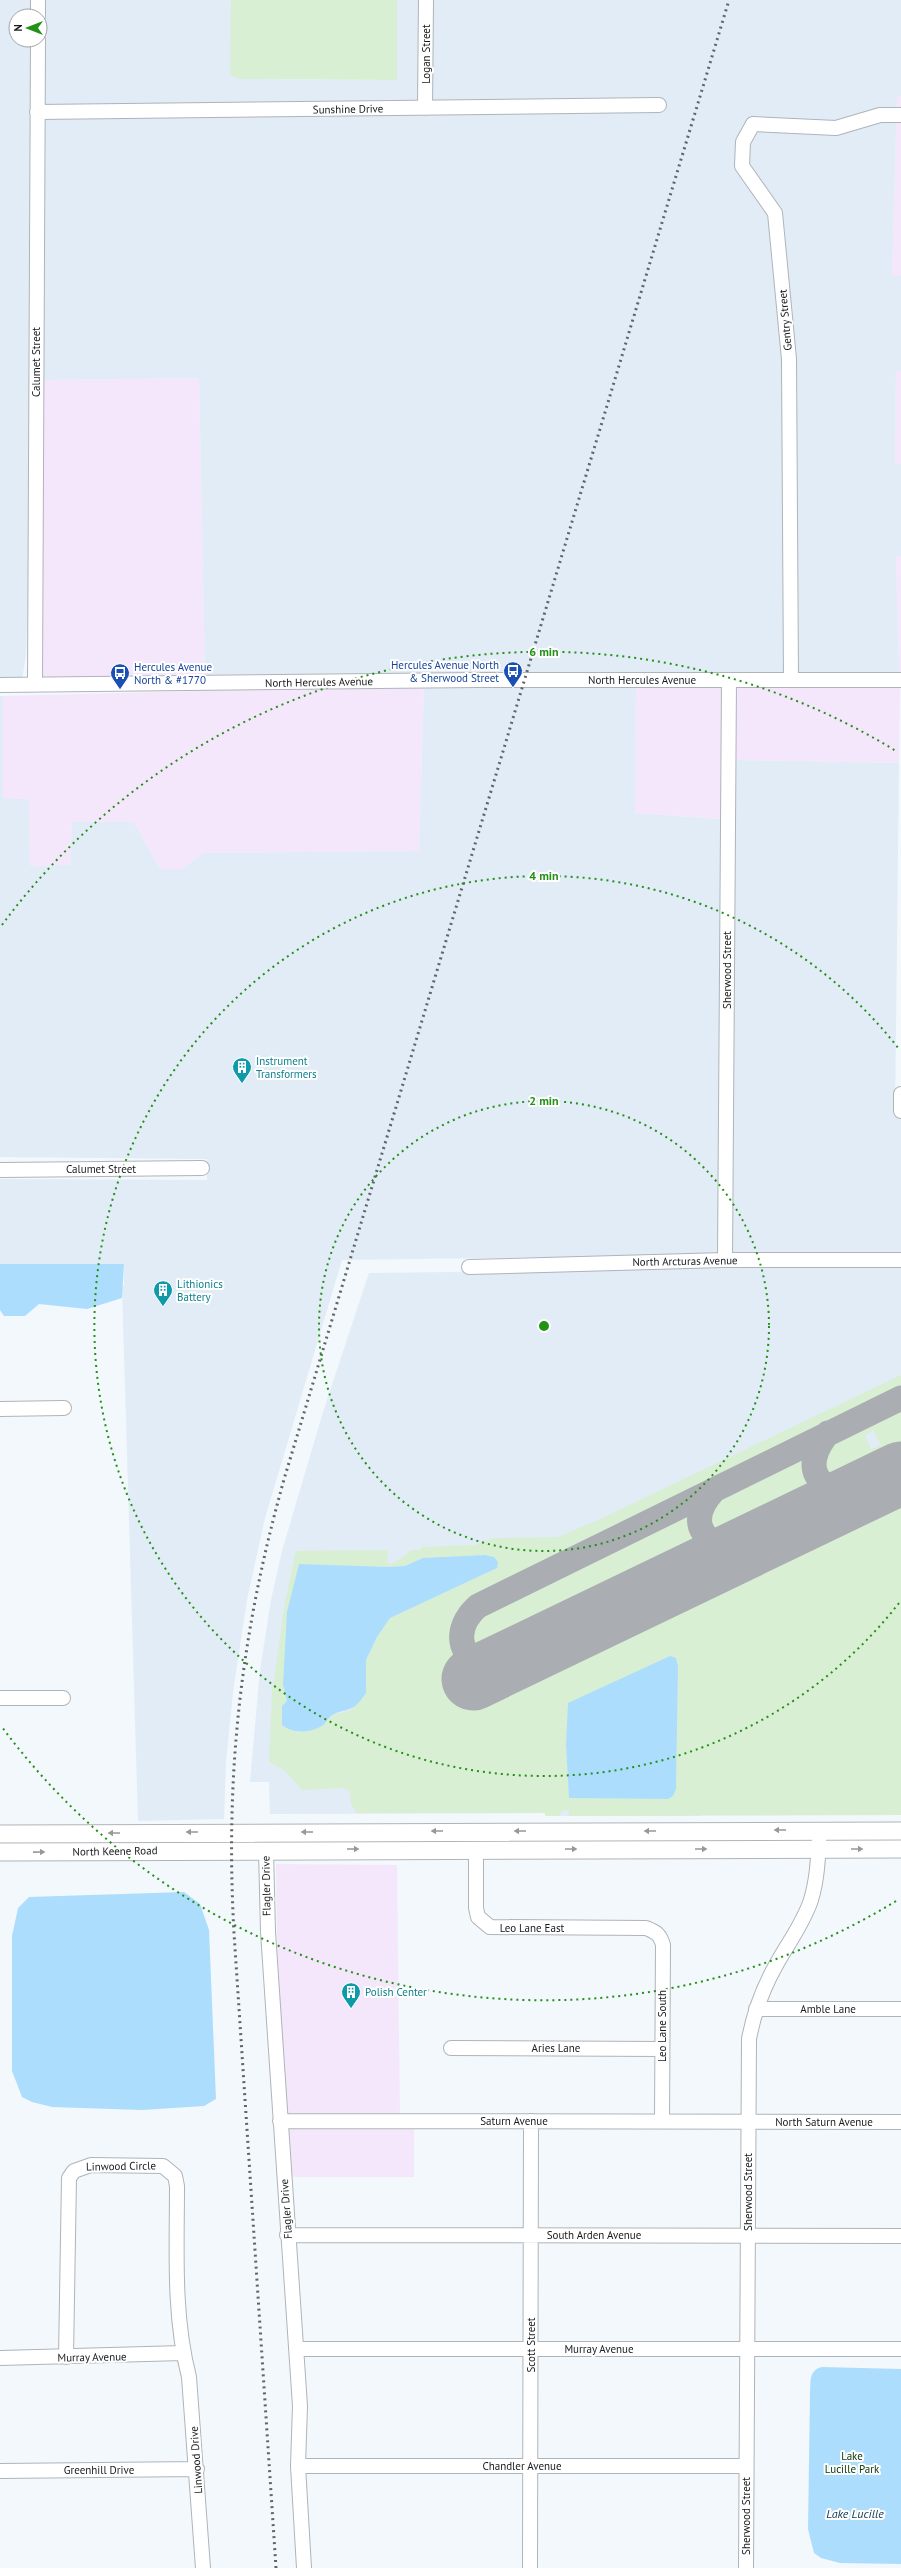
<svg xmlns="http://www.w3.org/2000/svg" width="901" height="2568" viewBox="0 0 901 2568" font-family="'PT Sans',sans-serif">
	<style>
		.commercial { fill: #f5e7fb }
		.built { fill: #e1ecf7 }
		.green { fill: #d8efd4; fill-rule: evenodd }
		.water { fill: #adddfc }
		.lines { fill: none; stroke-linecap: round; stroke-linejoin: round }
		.taxiway { stroke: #aaaeb2; stroke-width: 25 }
		.runway { stroke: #aaaeb2; stroke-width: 63 }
		.minor-casing { stroke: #afb4b9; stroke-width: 16 }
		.major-casing { stroke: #afb4b9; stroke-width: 19 }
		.minor { stroke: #fff; stroke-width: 14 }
		.major { stroke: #fff; stroke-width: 17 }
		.rail { stroke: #616567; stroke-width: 3; stroke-dasharray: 2 4; stroke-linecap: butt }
		.oneway { fill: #979898 }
		.ring { fill: none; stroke: #239016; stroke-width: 2; stroke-dasharray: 2 4 }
		.labels { text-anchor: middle; stroke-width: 4; stroke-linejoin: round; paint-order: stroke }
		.street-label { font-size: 11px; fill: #17191b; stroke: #fff }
		.transit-label { font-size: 11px; fill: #164399; stroke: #fff; text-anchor: end }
		.culture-label { font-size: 11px; fill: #0d838f; stroke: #fff; text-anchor: start }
		.park-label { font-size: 11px; fill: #053400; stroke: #fff }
		.water-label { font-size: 12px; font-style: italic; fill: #10374d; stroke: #fff }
		.centre { fill: #239016; stroke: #fff; stroke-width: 2 }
		.ring-label { font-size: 12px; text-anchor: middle; font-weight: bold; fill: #239016; stroke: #fff; stroke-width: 4; stroke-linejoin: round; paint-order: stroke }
	</style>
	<rect width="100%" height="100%" fill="#f2f8fc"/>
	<path class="commercial" d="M897,96h4v180h-9z
		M896,371h5v93h-6z
		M199,378l6,296 220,1 -384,4 1,-299z
		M901,556v119h-2l-3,-118z
		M424,685l-5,166 -216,2 -21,16h-22l-26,-47h-62l-2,43 -40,1 -1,-67 -26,-1v-102z
		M636,685h87l-1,115 -2,19 -85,-6z
		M734,685h166l-1,78 -165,-3z
		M276,1864l121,1 3,252 -115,-1 -7,-117z
		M286,2126l128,1v50h-125z"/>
	<path class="built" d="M0,0h32v16h-16v24h16l-2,484 -4,131 -4,25h-22z
		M43,0h188v75l10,4 156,1v-80h23v103l-377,4z
		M431,0h470v96h-4l-5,180h9v95h-5l-1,93h6v92l-5,1 3,118 -102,-1 -13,-315 2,315h-581l-6,-296 -157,2v-263l622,-7v-9l-233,2z
		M424,685h212l-1,128 85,6 2,-19 -3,455 -377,5 -77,258 -18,82 -14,92 -7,71 -2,56 -86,2 -16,-535 2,-1v-21h-124v-85l207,1v-21l-207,-2v-461h3v102l26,1 1,67 40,-1 2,-43h62l26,47h22l21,-16 216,-2z
		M734,760l165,3 -4,353h6v139h-171z
		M901,1266v268l-201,282h-155v-3l-275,1 -1,-32h-19l10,-112 11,-70 11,-49 41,-139 46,-139z"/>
	<path class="green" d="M231,0h166v80l-157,-1 -10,-4z
		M901,1375v17l-430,210c-30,29 -10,62 8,94l422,-205v324l-332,1v-6l-8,1 -1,5h-15v-3h-188l-6,-9 -1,-13 -8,-3 -40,2 -18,-20 -15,-8 3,-70 13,-90 11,-51 92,-1 -1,12 4,2 14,-8 5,-6h10l2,-3 53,-2 18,-7 65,-1 38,-16zM485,1555l9,2 3,11 -107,50 -13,19 -11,24v32l-15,17 -18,5 -11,11 -23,6 -12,-3 -5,-4 5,-24v-89l12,-48 90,3 16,-1 18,-8zM678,1667l-2,122 -8,10 -99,-1 -3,-53z
		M901,1406v48c-18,9 -67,43 -77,10 -3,-8 -1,-16 5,-22 9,-10 57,-29 72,-36zM873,1430l8,15 -10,4 -6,-13z
		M805,1453l-1,18 11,25 -86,41 -9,-1 -9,-8 -2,-17 9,-15z
		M691,1509l1,25 8,17 -212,102 -8,1c-17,-9 -15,-30 -1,-42z"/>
	<path class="water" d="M0,1264h124l-2,34 -35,11 -48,-5 -14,12h-21l-4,-6z
		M485,1555l9,2 4,5 -1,6 -107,50 -13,19 -11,23v33c-13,19 -14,14 -32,21 -5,2 -7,8 -11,11 -11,8 -31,9 -41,0v-19l5,-5 -4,-17 4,-72 12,-48 90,3 16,-1 18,-8z
		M670,1656l6,2 2,9 -2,122 -3,7 -5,3 -99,-1 -3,-53 2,-42z
		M184,1892l16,12 9,26 7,169 -12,7 -62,4 -90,-3 -20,-5 -10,-5 -10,-26v-135l6,-28 11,-11z
		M822,2367l79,2v195l-61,-1 -19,-5 -7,-5 -6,-24 2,-135c1,-11 -2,-24 12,-27z"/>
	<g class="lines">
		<path class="taxiway" d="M828,1433c-28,35 -12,59 31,60
			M739,1550c-38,-5 -53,-29 -25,-60l187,-92
			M504,1664c-6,0 -16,1 -22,-1 -30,-11 -23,-41 -4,-57l236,-116"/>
		<path class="runway" d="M473,1679l428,-206"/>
		<defs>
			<path id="minor" d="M38,16v-16
				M425,108l1,-108
				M37,112l622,-7
				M791,680l-2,-321 -14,-146 -33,-47 1,-24 10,-18 83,4 44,-13h21
				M35,684l3,-644
				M0,685l477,-5h424
				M901,1111v-17
				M0,1170l202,-2
				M725,1260l4,-580
				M469,1267l256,-7h176
				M0,1409l64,-1
				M0,1698h63
				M476,1849v59l2,9 12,10 156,1c10,4 14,6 17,17l-1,176
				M266,1850l2,82 32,474 -2,60 6,102
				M756,2009h145
				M451,2048l211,1
				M280,2121l621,1
				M287,2235l614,1
				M296,2349h605
				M66,2357l3,-179 5,-7 17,-6 72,1 12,10 2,10c0,64 -4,129 12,191l14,191
				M0,2358l183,-5
				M298,2466h448
				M0,2471l197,-2
				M530,2568l1,-447
				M746,2568l3,-529c5,-27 14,-51 27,-74 12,-22 27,-41 35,-65 6,-20 7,-40 8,-61"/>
			<path id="major" d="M0,1834l901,-3
				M0,1852l901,-3"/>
		</defs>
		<use href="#minor" class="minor-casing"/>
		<use href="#major" class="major-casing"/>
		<use href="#minor" class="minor"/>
		<use href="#major" class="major"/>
		<path class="rail" d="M276,2568l-42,-635c-9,-161 7,-302 51,-457l444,-1476"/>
	</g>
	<defs><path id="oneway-solid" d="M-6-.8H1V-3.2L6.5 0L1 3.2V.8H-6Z"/></defs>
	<g class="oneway">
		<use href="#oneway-solid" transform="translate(780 1830) rotate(180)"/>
		<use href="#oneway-solid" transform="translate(437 1831) rotate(180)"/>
		<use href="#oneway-solid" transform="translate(520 1831) rotate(180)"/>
		<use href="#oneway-solid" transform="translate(650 1831) rotate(180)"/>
		<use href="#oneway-solid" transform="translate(192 1832) rotate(180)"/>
		<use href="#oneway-solid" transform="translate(307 1832) rotate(180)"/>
		<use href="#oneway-solid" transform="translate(114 1833) rotate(180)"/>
		<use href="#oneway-solid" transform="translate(353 1849)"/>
		<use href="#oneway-solid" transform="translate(571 1849)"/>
		<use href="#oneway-solid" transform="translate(701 1849)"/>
		<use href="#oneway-solid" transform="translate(857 1849)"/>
		<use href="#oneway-solid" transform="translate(39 1852) rotate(-1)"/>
	</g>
	<g class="ring">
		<circle cx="544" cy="1326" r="225"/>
		<path d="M899 1603A450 450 0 1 1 899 1049"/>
		<path d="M896 1901A674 674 0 0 1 2 1727M2 925A674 674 0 0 1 896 751"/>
	</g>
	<defs>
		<symbol id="bus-pin" viewBox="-11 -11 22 30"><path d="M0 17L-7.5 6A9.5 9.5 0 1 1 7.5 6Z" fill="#1a4fb4" stroke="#fff"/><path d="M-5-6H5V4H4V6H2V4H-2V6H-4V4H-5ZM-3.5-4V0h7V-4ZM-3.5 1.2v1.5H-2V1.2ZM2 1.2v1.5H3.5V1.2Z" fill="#fff"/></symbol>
		<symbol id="building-pin" viewBox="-11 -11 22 30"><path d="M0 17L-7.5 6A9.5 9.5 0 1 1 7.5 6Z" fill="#0f9aa8" stroke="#fff"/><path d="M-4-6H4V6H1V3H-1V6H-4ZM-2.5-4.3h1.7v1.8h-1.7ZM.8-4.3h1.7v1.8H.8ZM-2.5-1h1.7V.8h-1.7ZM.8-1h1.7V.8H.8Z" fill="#fff"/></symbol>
	</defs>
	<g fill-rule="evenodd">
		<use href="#bus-pin" x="502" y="660" width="22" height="30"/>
		<use href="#bus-pin" x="109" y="662" width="22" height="30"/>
		<use href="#building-pin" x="231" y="1056" width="22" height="30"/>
		<use href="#building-pin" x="152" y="1279" width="22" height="30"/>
		<use href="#building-pin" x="340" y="1981" width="22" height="30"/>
	</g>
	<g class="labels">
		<g class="street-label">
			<text transform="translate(426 54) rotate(-90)" y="4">Logan Street</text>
			<text transform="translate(348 109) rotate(-1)" y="4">Sunshine Drive</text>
			<text transform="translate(785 320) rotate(-95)" y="4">Gentry Street</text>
			<text transform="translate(36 362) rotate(-90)" y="4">Calumet Street</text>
			<text x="642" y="684">North Hercules Avenue</text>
			<text transform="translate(319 682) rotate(-1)" y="4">North Hercules Avenue</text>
			<text transform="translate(727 970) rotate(-90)" y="4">Sherwood Street</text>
			<text x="101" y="1173">Calumet Street</text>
			<text transform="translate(685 1261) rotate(-1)" y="4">North Arcturas Avenue</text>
			<text transform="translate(115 1851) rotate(-1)" y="4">North Keene Road</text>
			<text transform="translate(266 1886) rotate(-91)" y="4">Flagler Drive</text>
			<text x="532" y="1932">Leo Lane East</text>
			<text x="828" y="2013">Amble Lane</text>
			<text transform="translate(662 2026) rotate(-90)" y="4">Leo Lane South</text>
			<text x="556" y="2052">Aries Lane</text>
			<text x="514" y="2125">Saturn Avenue</text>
			<text x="824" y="2126">North Saturn Avenue</text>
			<text transform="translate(121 2166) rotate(-1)" y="4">Linwood Circle</text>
			<text transform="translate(748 2192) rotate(-90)" y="4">Sherwood Street</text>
			<text transform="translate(286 2209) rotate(-94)" y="4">Flagler Drive</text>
			<text x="594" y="2239">South Arden Avenue</text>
			<text transform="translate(531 2345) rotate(-90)" y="4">Scott Street</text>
			<text x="599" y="2353">Murray Avenue</text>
			<text transform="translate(92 2357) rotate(-1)" y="4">Murray Avenue</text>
			<text transform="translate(196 2460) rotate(-94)" y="4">Linwood Drive</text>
			<text x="522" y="2470">Chandler Avenue</text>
			<text x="99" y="2474">Greenhill Drive</text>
			<text transform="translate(746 2516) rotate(-90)" y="4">Sherwood Street</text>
		</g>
		<g class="transit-label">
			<text x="499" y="669">Hercules Avenue North<tspan x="499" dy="13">&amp; Sherwood Street</tspan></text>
			<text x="134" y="671" text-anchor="start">Hercules Avenue<tspan x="134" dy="13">North &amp; #1770</tspan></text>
		</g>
		<g class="culture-label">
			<text x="256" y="1065">Instrument<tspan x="256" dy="13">Transformers</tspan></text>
			<text x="177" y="1288">Lithionics<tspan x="177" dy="13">Battery</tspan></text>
			<text x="365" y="1996">Polish Center</text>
		</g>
		<g class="park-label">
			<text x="852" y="2460">Lake<tspan x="852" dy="13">Lucille Park</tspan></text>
		</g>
		<g class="water-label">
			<text x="855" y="2518">Lake Lucille</text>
		</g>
	</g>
	<circle cx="544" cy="1326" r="6" class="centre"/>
	<g class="ring-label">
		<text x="544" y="656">6 min</text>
		<text x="544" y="880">4 min</text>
		<text x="544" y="1105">2 min</text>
	</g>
	<g transform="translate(28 28) rotate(270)"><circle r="19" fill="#ffffff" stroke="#a2a3a4"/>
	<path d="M0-3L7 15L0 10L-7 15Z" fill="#239016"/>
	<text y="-6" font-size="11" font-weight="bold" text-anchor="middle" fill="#17191b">N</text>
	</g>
</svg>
